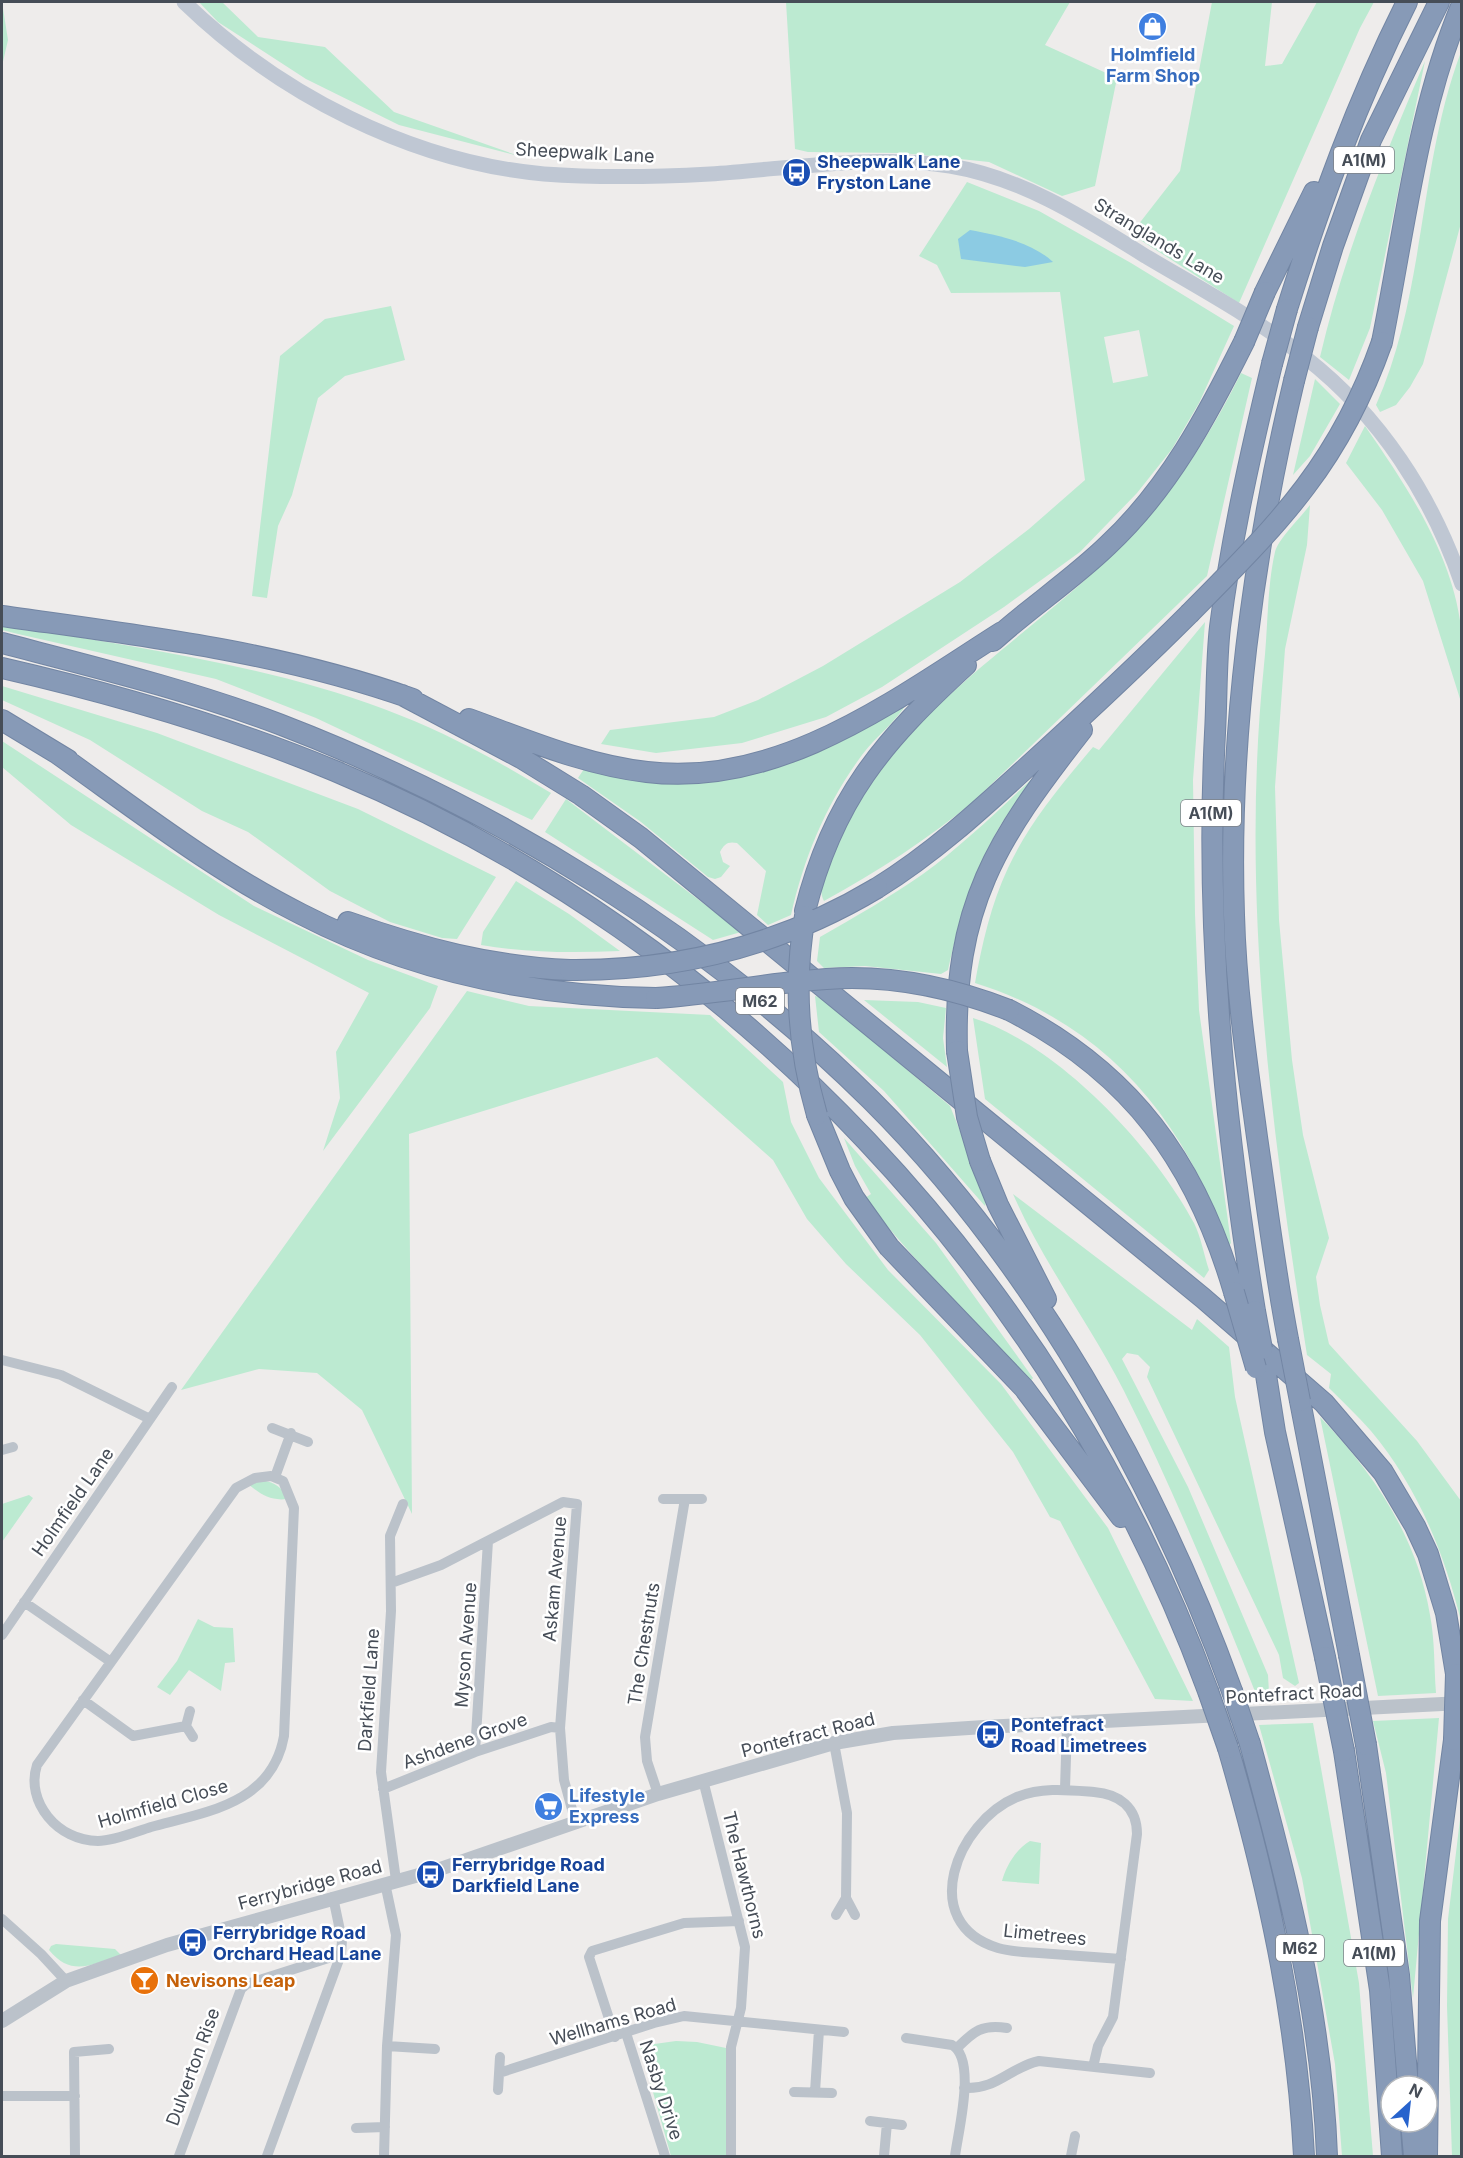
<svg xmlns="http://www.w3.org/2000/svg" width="1463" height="2158" viewBox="0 0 1463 2158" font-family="Inter,sans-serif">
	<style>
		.green { fill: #bcead1; fill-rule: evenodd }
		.water { fill: #8ccbe3 }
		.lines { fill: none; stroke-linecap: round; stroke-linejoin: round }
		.motorway-casing { stroke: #7285a3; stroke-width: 22 }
		.minor { stroke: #bbc2ca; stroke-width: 10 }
		.tertiary { stroke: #bbc2ca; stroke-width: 14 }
		.secondary { stroke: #bfc7d3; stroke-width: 15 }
		.motorway { stroke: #879ab7; stroke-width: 20 }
		.motorway-bridge-casing { stroke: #7285a3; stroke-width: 22; stroke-linecap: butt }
		.motorway-bridge { stroke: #879ab7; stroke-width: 20 }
		.labels { text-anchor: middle; stroke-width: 5; stroke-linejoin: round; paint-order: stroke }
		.shield { fill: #fff; stroke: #7e8289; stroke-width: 1.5 }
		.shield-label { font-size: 16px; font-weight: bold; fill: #464d57 }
		.shop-label { font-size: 18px; font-weight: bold; fill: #366cbe; stroke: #fff }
		.street-label { font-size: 18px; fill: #464d57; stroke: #fff }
		.transit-label { font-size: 18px; font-weight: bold; fill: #164399; stroke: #fff; text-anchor: start }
		.food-label { font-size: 18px; font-weight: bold; fill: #c56008; stroke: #fff; text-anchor: start }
	</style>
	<rect width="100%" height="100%" fill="#eeeceb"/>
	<path class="green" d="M2,2l6,38 -6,26z
		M199,2h23l36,35 67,10 69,65 125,44 -120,-31 -93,-46 -88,-57z
		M786,2h284l-25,43 72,33 -22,108 -33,10 -73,-34 -87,-9 -94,-1 -13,-3z
		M1212,2h60l-7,64 17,-2 35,-62h57l-14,26 -121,275 -108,-69 49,-63z
		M1461,52v171l-38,141 -13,23 -14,18 -16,7 -4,-7c50,-112 42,-239 85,-353z
		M1425,61l-55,267 -21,52 -29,-23c24,-103 64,-200 105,-296z
		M967,182l72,29 92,52 103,63 -35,77 -27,46 -35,44 -57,59 -76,55 -122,80 -56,30 -84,26 -86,10 -55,-9 9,-14 104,-13 44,-17 65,-34 137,-84 69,-53 56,-49 -25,-188 -109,1 -14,-28 -18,-9zM1139,330l9,46 -35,7 -9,-46z
		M391,306l14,54 -60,16 -27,22 -26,97 -14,31 -11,72 -15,-2 28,-240 45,-37z
		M1241,373l11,5 -45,198 -233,225c-47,39 -96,70 -150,100 -8,-14 4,-34 10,-48 61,-148 193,-208 298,-318 45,-48 80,-103 109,-162z
		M1315,379l25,25 -30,52 -17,19z
		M1365,426c43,62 91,133 97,211 1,22 0,44 -1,65l-38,-121 -41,-71 -36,-47z
		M1310,505l-3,40 -22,104 -10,138 4,133 13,140 11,75 26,103 -13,39 4,28 9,39 88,97 44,60v120c-17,-69 -44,-135 -90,-190 -13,-15 -28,-29 -42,-43l2,-14 -24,-19c-36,-228 -67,-459 -43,-690 4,-36 3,-79 11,-113 3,-13 27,-36 35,-47z
		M1205,622l-12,158 2,134 4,96 32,233 -3,4c-43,-128 -122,-223 -253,-264 7,-39 16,-79 33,-115 21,-45 53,-83 85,-121l6,3z
		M2,624c127,23 260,39 382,85 59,22 113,51 167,84l-19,27 -216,-102 -100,-39 -198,-45 -16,-4z
		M2,686l155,47 201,76 138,68 -39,62 -15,-1 -52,-16 -60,-31 -82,-59 -46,-21 -112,-71 -88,-40z
		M907,703c-11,19 -32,34 -45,52 -36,49 -58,102 -71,160l-23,10 -11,-10 9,-44 -29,-28c-9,-2 -13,1 -17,9l3,10 7,4 -9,11 -6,2 -7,-2 -67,-55 -63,-44 8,-12 101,14z
		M2,741l252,165 114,54 70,26 -8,22 -107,143 17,-53 -4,-46 33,-59 -150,-78 -148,-90 -69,-58z
		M1038,773c-13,17 -27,35 -38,53 -26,45 -41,94 -52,144l-7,4 -76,-8 -41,2 -7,-7 3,-24c35,-20 70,-40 103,-63 41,-30 78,-66 115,-101z
		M566,799l175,133 -28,8 -168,-108z
		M516,881l53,33 51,37c-47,2 -92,2 -139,-6l2,-13z
		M467,991l62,15 181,9 73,67 8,40 28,56 69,92 113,114 107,144 85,173 -38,-2 -95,-178 -10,-4 -37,-65 -93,-117 -74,-71 -39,-45 -34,-59 -116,-103 -248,77 3,380 -50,-104 -45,-37 -58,-4 -78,21z
		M815,996l7,2 128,108 37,92 -2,8 -101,-115 -65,-59z
		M864,1000l54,2 28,6 -3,30 4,29z
		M973,1018c84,26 180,128 221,205 7,14 10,32 15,47l-5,8 -219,-179z
		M844,1138l92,105 97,135 -3,4c-55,-62 -115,-118 -165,-184l6,-4 -16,-28z
		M1013,1194l179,136 5,-11 32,28 6,50 64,286 -4,3 -12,-8 -4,-23 -132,-278 3,-10 -12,-12 -11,-2 -5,6 66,128 80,188 1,18 -5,7 -6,-1c-41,-103 -84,-208 -134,-308 -34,-67 -81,-128 -111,-197z
		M1320,1417c54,56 97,120 110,198 5,26 4,53 6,78l-58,3z
		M262,1480c14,3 20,7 25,19 -16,2 -26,-4 -39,-15z
		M29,1495l4,3 -31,44v-38z
		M198,1619l16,8 19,1 2,34 -10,1 -4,28 -32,-21 -19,25 -13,-8 20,-26z
		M1439,1718l-26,280 -27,-225 -13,-52z
		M1313,1723l46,260 14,173h-31l-7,-92 -33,-186 -43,-153z
		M1461,1811l1,345h-10l-5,-150 1,-87z
		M1030,1841l11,2 -2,41 -37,-3c4,-15 14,-32 28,-40z
		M56,1944l59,5 6,6c-29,9 -49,23 -72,-5l2,-4z
		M676,2041l21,1 29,6v108h-55l-31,-110z"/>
	<path class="water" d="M970,230c27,5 62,12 83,32l-28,5 -64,-8 -3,-20z"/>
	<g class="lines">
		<defs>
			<path id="motorway" d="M1265,292l49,-100
				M1287,309c33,-105 70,-208 120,-307
				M1308,327l25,-81 38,-106 68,-138
				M1382,342c23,-114 35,-230 80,-338
				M2,616c141,20 275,35 411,83
				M993,641c36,-33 79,-61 115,-96 61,-57 99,-129 136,-203
				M2,643c92,24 187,47 277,81 216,83 428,213 592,376 160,159 285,380 361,591
				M2,668c113,26 225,58 333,103 402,167 724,512 873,920
				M402,695l119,63 60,37 60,43 562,460 121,105 59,69 32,54 13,28 18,59 10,61
				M469,719c58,21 116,46 178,53 133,16 249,-73 355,-140
				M2,720l66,40
				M58,754c79,56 157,117 243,160 110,57 231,82 355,84
				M877,888c55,-34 102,-77 149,-120 55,-50 110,-101 163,-154
				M805,911c28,-112 78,-170 161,-246
				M348,922c73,26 145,45 222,48
				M1009,1010c122,62 187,152 225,282
				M957,1051c-4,-145 39,-211 125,-321
				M817,1115l23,56 14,27 35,49 135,141 97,129
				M980,1161l18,44 48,94
				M1255,1311c-31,-191 -50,-384 -40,-578 2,-35 1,-71 5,-106 11,-88 31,-176 52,-263
				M1288,1339c-13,-67 -21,-134 -31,-202 -10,-73 -21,-147 -23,-222 -6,-175 19,-363 60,-534
				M1266,1375l9,57 50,225
				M1300,1401l49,254
				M1250,1744c37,135 72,272 77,412
				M1366,1745l33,230 9,111
				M1228,1748c39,133 69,269 76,408
				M1344,1751l36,239 12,166
				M1411,2122l3,34
				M1427,2156l3,-235 24,-181"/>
		</defs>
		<use href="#motorway" class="motorway-casing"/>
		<path class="minor" d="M2,1360l59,15 89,44
			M272,1428l36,14
			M2,1450l11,-3
			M271,1476l12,5 11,27 -10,228c-12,68 -78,76 -133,91 -16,5 -37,14 -53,14 -40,0 -73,-39 -61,-76l199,-277 19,-10z
			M275,1477l16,-44
			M663,1499h39
			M391,1583l50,-18 122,-63 14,2 -17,224 4,52 12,44
			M24,1602l87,60
			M2,1635l170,-248
			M83,1700l50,36 53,-10
			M190,1711l-4,15 7,11
			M834,1743l13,70 -1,85 9,17
			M475,1752l13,-211
			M703,1780l42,167 -4,61 -10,39v109
			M383,1789l92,-37 76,-25 9,1
			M1065,1789l2,-65
			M658,1794l-11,-33 -2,-24 40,-238
			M396,1880l-15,-108 10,-161 -1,-75 13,-32
			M836,1915l10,-17
			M2,1919l39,35 25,27
			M626,2033l39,123
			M615,2037l-26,-80 3,-6 92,-28 55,-2
			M906,2038l46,7c25,14 6,87 3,111
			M387,2046l48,3
			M957,2048c17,-17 25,-24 50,-20
			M1093,2067l5,-21 15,-29 24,-183c0,-27 -18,-40 -43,-42 -26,-2 -52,-5 -77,5 -60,25 -101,126 -19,151 13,4 28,4 41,5 27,2 54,4 82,6
			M499,2073l155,-50 30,-7 160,16
			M964,2088c33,2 46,-21 75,-27l111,12
			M498,2090l2,-33
			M794,2092l38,1
			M815,2092l4,-62
			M2,2096h73
			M870,2121l32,4
			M356,2128l29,-1
			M75,2156l-1,-104 35,-3
			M179,2156l62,-167 6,-5 94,-30
			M267,2156l74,-202 1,-14 -9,-43
			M384,2156l3,-110 9,-111 -11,-52
			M884,2156l3,-33
			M1071,2156l4,-20"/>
		<path class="tertiary" d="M2,2021l64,-40 101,-36 270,-75 221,-76 176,-51 59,-10 91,-6 478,-24"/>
		<path class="secondary" d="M184,2c95,92 227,160 360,172 55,4 111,3 166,0 78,-5 162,-20 240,-8 73,12 136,53 197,91 54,32 110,62 159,101 74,58 126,138 156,226"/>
		<use href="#motorway" class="motorway"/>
		<defs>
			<path id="motorway-bridge" d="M1244,342l21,-50
				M1272,364l15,-55
				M1294,381l14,-54
				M1189,614c88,-89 150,-149 193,-272
				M805,916c-12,68 -7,133 12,199
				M570,970c111,1 212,-25 307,-82
				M656,998c66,-4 131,-19 196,-20 55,0 106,12 157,32
				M957,1051l10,66 13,44
				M1234,1292l22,76
				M1255,1311l7,38
				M1288,1339l12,62
				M1349,1655l17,90
				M1325,1657l19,94
				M1208,1691l20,57
				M1232,1691l18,53
				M1454,1740l2,-66"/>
		</defs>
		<use href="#motorway-bridge" class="motorway-bridge-casing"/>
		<use href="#motorway-bridge" class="motorway-bridge"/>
	</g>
	<defs>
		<symbol id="shop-disc" viewBox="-11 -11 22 22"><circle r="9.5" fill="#3f7fe0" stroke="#fff"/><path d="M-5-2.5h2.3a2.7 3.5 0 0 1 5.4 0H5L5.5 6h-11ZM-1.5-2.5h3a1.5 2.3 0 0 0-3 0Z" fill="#fff"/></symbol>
		<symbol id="bus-disc" viewBox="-11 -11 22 22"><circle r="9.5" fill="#1a4fb4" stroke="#fff"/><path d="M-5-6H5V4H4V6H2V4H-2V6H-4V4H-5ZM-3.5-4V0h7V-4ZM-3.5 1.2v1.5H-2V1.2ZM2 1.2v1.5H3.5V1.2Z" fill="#fff"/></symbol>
		<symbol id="supermarket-disc" viewBox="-11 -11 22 22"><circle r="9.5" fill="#3f7fe0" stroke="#fff"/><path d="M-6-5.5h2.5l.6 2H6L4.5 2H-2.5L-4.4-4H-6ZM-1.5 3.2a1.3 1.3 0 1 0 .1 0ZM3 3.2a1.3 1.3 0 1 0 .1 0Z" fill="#fff"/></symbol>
		<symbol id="bar-disc" viewBox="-11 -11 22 22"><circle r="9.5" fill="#e8710a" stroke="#fff"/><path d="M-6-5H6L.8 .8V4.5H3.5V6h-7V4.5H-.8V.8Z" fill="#fff"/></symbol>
	</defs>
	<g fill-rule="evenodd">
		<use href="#shop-disc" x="1136" y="10" width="33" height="33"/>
		<use href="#bus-disc" x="780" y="156" width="33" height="33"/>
		<use href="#bus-disc" x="974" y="1718" width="33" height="33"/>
		<use href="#supermarket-disc" x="532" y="1790" width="33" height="33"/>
		<use href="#bus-disc" x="414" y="1858" width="33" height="33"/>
		<use href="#bus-disc" x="176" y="1926" width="33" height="33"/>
		<use href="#bar-disc" x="128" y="1964" width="33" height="33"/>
	</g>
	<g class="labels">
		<g class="shield">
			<rect x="1334" y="147" width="60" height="26" rx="4.5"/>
			<rect x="1181" y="800" width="60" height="26" rx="4.5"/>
			<rect x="736" y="988" width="48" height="26" rx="4.5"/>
			<rect x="1276" y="1935" width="48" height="26" rx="4.5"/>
			<rect x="1344" y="1940" width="60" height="26" rx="4.5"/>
		</g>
		<g class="shield-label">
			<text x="1364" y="166">A1(M)</text>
			<text x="1211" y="819">A1(M)</text>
			<text x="760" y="1007">M62</text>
			<text x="1300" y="1954">M62</text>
			<text x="1374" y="1959">A1(M)</text>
		</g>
		<g class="shop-label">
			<text x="1153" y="61">Holmfield<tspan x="1153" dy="21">Farm Shop</tspan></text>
			<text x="569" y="1802" text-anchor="start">Lifestyle<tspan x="569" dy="21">Express</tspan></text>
		</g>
		<g class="street-label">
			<text transform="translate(585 153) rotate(3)" y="6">Sheepwalk Lane</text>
			<text transform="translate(1159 241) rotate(31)" y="6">Stranglands Lane</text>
			<text transform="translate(73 1502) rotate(-55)" y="6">Holmfield Lane</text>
			<text transform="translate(555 1579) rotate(-85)" y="6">Askam Avenue</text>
			<text transform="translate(644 1644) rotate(-81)" y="6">The Chestnuts</text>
			<text transform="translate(466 1645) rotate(-86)" y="6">Myson Avenue</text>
			<text transform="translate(369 1690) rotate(-86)" y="6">Darkfield Lane</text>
			<text transform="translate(1294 1694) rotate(-3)" y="6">Pontefract Road</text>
			<text transform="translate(808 1735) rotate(-14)" y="6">Pontefract Road</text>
			<text transform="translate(465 1741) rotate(-20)" y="6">Ashdene Grove</text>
			<text transform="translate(163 1804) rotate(-16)" y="6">Holmfield Close</text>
			<text transform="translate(744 1875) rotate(76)" y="6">The Hawthorns</text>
			<text transform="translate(310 1885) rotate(-15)" y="6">Ferrybridge Road</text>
			<text transform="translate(1045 1935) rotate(6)" y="6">Limetrees</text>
			<text transform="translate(613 2022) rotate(-16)" y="6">Wellhams Road</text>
			<text transform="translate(193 2067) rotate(-70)" y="6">Dulverton Rise</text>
			<text transform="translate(661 2090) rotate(72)" y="6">Nasby Drive</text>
		</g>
		<g class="transit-label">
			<text x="817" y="168">Sheepwalk Lane<tspan x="817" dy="21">Fryston Lane</tspan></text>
			<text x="1011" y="1731">Pontefract<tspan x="1011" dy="21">Road Limetrees</tspan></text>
			<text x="452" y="1871">Ferrybridge Road<tspan x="452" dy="21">Darkfield Lane</tspan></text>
			<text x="213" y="1939">Ferrybridge Road<tspan x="213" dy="21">Orchard Head Lane</tspan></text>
		</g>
		<g class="food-label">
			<text x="166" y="1987">Nevisons Leap</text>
		</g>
	</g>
	<rect width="1463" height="2158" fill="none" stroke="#464d57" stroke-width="6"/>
	<g transform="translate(1409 2104) rotate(27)"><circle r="28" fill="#ffffff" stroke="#b5b8bc" stroke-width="1.5"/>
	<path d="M0-4.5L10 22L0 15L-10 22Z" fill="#2763cd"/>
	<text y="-9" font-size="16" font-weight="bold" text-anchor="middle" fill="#464d57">N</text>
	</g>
</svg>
